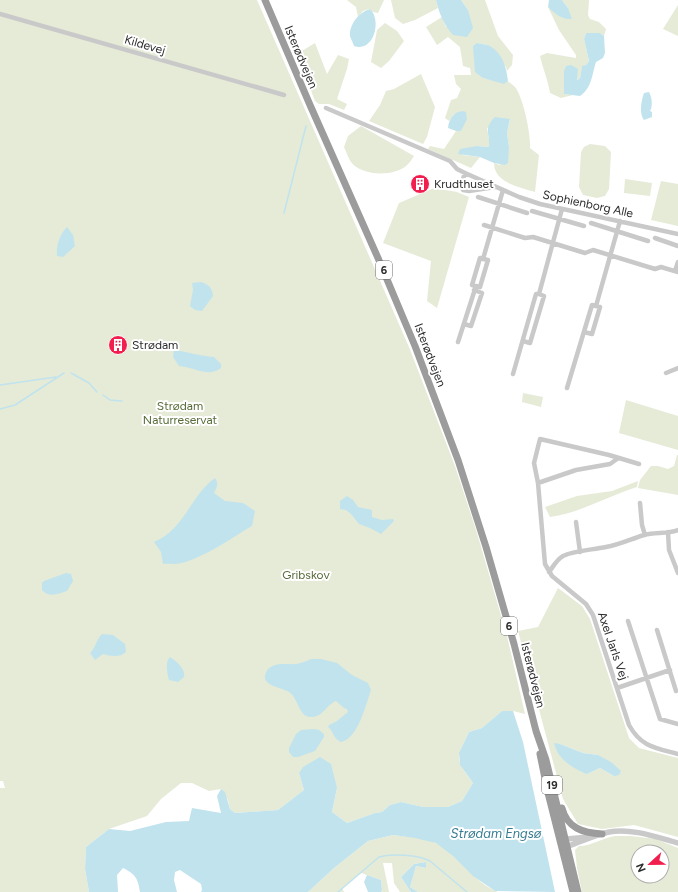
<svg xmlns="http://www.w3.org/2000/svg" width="678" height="892" viewBox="0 0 678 892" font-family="Figtree,sans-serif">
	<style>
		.green { fill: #e5ebd7; fill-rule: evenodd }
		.water { fill: #c1e3ed }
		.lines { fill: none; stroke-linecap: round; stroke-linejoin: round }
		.stream { stroke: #c1e3ed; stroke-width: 1.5 }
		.minor { stroke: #c9c9c9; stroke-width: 4.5 }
		.tertiary { stroke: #c9c9c9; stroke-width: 5.5 }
		.trunk { stroke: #9c9c9c; stroke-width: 7 }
		.labels { text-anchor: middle; stroke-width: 4; stroke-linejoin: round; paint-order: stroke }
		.shield { fill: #fff; stroke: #6b6b6b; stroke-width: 1 }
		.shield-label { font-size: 11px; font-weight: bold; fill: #2c2c2c }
		.street-label { font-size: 12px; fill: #2c2c2c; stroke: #fff }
		.poi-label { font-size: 12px; fill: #2c2c2c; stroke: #fff; text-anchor: start }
		.park-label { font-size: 12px; fill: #566a36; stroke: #fff }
		.water-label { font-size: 13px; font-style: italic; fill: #357c93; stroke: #fff }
	</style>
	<rect width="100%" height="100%" fill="#fff"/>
	<path class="green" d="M0,0h257l152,347 46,119 22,67 30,103 18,78 -12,-3h-11l-20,17 -13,4c-13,27 -15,26 4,51l-11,18 -14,6h-25l-22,-5 -11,3 -8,7 -7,1 -28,10 -15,-11 5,-24 -38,-15 5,17 -26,20 -43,3 -5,-4 -2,-9 -7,-11 -12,2 -17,-8h-11l-20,16 -14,17 -38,13 -23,18 -1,22 4,23h-89v-104h5l-2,-7h-3z
		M347,0h37l-6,13 -5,-1 -4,-3 -6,2 -5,6 -2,-10z
		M391,0h45l2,8 -23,12 -12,4 -8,-6z
		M461,0h24l13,36 15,19 -1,10 -5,6 -1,-4 -18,-22 -11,-2 6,35 21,5 4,-2c2,2 5,4 7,6 8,10 16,47 15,61l9,7 -4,37c-15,-5 -41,-9 -41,-29l6,2 9,-18 -2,-14 3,-13 -23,8 2,12v7l-12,-1 -15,9 18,2 -9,11 -43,-19 2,-3 14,3 12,-18 6,-1 -8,-16 -5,7 -4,-3 6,-18 6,-2 4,-9 -5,-5 -2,-9h17l-1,-7 -7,-2 -3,-19 -12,-10 -11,8 -11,-18 16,-10 4,10 22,-17z
		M562,0h27l-1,15 2,4 9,3 7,7 -2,7 -4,-3h-14l-2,6 5,22 -3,4 -4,2 -2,11 -4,2 1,-6 -13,20 9,1 -12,3 -11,-5c-2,-13 -7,-24 -10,-37l7,-3 29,5v-3l-17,-25 -11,-23 5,4 15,-3z
		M678,5v31l-15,-7z
		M385,23l12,8 7,10 -15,20 -8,7 -10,-6 6,-32z
		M315,43l12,31 11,-19 11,4 -2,10 -10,30 10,5 -3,6 -15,-6h-10l-4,-3 -18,-47z
		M421,74l14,33 -8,30 -4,7 -54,-23 11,-16 6,-14 8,-2z
		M361,126l53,30c-2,3 -5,8 -8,10 -13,11 -45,10 -55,-4 -3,-4 -5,-11 -7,-15l4,-11z
		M590,144l15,2 6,6 -2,37 -4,7 -8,2 -14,-3 -4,-8 2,-35 3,-5z
		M625,179l27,4 -2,13 -26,-3z
		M661,181l17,3v42l-27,-6z
		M434,188l23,4 12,5 -32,111 -10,-7 4,-40 -48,-18 16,-40z
		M523,393l20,4 -2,10 -19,-5z
		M626,400l52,16v34l-59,-17z
		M677,455h1v40l-40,-7 2,-8 11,-14h7l10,3 6,-3z
		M638,481l-1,6c-29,9 -57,26 -87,30l-5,-10 32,-11 35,-5z
		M558,588l24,18 8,13 39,119 10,10 39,10v79l-44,-12 -32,4 -24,-5 -15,-25 -45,-168 20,-4zM560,744l23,9 15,2 16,21 -14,-8 -13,6z
		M393,835c13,2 32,2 43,8 23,13 37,39 62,49h-80l-8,-5 6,-21 10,2v-6l-12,2 -13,13 10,15h-11l-6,-9 -2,-20h-9l6,29h-8l1,-2 -1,-10 -20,-7 -19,15 2,4h-36l26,-24 34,-27z
		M615,836h16l25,3 22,9v44h-96l-5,-24 -2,-18 4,-4c13,0 23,-8 36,-10zM638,852h24v24h-24z"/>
	<path class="water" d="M436,0h25l7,10 5,18 -6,9 -14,-2c-9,-10 -14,-22 -17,-35z
		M549,0h13l6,8 4,11c-10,1 -18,-6 -24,-12z
		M370,9c12,11 4,44 -16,37 -1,-3 -3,-7 -4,-10 -1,-11 9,-24 20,-27z
		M586,33h14l4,3 1,17 -2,5 -7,4c-4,12 -4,26 -16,34l-16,-2v-23l2,-5 5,-1 7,4 -1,11 3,-2 2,-12 4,-1 3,-4 -5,-22z
		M477,43c4,1 9,1 13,3 13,8 16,20 18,35l-4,3 -21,-6 -8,-6 -2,-26z
		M649,92c3,5 4,14 1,19l2,1v5l-8,3c-5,-6 -3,-19 0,-27z
		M463,111l3,1 1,7 -6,12h-5l-8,-3c1,-9 5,-16 15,-17z
		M495,117l15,2 -3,14 2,14 -1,16 -3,2 -11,-2 -14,-6 -22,-3 2,-5 17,-3 12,1c1,-14 -6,-18 6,-30z
		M67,227l6,8 2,11 -12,11 -6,-1c-1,-11 3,-22 10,-29z
		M201,282c8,3 11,5 12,14l-11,15 -7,-1 -5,-4 3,-16 -1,-7z
		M174,350c14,2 26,6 40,7l7,7v4c-13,10 -27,-1 -42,-2l-6,-9z
		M215,478c4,6 2,9 -1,15l11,8 18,2 12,8 -3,15c-21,12 -48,32 -71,37 -6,2 -12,0 -18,1l-2,-12 -7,-10c31,-13 36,-46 61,-64z
		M347,496l6,4 5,7 14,3v7l10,3 11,-1 1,2 -13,13 -11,-6 -11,-4 -8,-10 -5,-4 -6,-1v-8z
		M66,573l5,1 2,7 -6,10c-9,3 -18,7 -25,-1v-7l2,-2z
		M102,634l11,1 12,9 1,8c-7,6 -15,4 -23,2l-8,6 -5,-7c6,-6 6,-13 12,-19z
		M170,657c6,4 16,12 14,20l-6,5 -9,-2c-2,-7 -4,-18 1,-23z
		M311,659h10l16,4 15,12 16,8 3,7c-5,14 -13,49 -30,52 -10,-6 -6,-9 -13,-15l1,-2 8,-4 11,-9 -1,-3 -3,-1 -8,-7c-10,4 -12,15 -24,16 -14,1 -13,-19 -23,-25 -6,-4 -26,-6 -24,-16 3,-16 22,-11 32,-12 4,-1 10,-3 14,-5z
		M502,711h11l10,31 32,150 -60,-1 -22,-15 -20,-20 -17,-13 -21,-5 -22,-3 -25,6 -34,27 -26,24h-107l1,-2 -1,-6 -21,-14 -5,2 -1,8 3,12h-37c-2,-14 -5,-18 -17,-24l-6,7 1,17h-29l-4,-23 1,-22 23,-18 21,2 36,-9 23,-1 3,-13 29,5 -4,-17 4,-7 4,3 5,17 5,4 43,-3 26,-20 -5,-17 4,-6 17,-10 11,7 6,24 -5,24 15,11 28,-10 7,-1 8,-7 11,-3 22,5h25l14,-6 11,-18 -13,-18 -1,-12 10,-21 13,-4z
		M314,729l5,1 5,4v3l-9,14 -17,6h-5l-4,-5v-4l7,-14 5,-4z
		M554,743l6,1 23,9 15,2 13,7 10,9 -2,4 -5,1 -14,-8 -13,6c-9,-3 -24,-12 -29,-21 -2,-3 -3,-7 -4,-10z
		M426,862v6l-10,-2 -6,21 8,5h-7l-10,-15 13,-13z
		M367,875l14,5 1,10 -1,2h-13l-4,-10z"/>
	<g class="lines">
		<path class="stream" d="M284,213l22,-87
			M71,373l18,10 8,9
			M0,385l56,-8
			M103,395l7,5 12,1
			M0,409l15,-4 49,-32
			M338,892l41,-35c13,-4 39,-2 51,4l37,31"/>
		<path class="minor" d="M0,14l284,81
			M326,108l124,53 7,8 8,4 54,24 21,7 138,30
			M465,173l-4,12 2,5 6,1 26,-4
			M478,197l49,16
			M532,211l52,15
			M591,223l57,18
			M484,225l41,13 8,-1 52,16 8,-3 62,19 6,-2 17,5
			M655,238l23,8
			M483,259l5,1 -8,27 -8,-2 8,-27 3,1 20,-69
			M675,271l3,-9
			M464,324l7,2 11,-33 -8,-3
			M584,332l8,2 8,-27 -4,-1
			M523,341l7,2 14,-47 -5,-2
			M458,342l18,-56
			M666,373l12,-5
			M513,374l23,-80h3l23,-85
			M567,388l25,-83 4,1 24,-85
			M639,464l-30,-9 -69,-16 -6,24 4,20 7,81 7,12 34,28 7,11 36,110c12,22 27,23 49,29
			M538,483l38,-13 34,-6 7,-5
			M640,503l2,22 3,10
			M576,522l4,30
			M668,532l1,18 9,23
			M549,572c4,-5 8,-13 14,-16 13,-6 29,-6 43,-9 13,-2 25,-8 38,-12 11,-3 23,-1 34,-5
			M628,621l32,98 18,5
			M657,630l19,61
			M617,688l53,-18"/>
		<path class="tertiary" d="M563,842l3,-3 23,-2
			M565,845l3,1c13,-4 26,-11 41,-14 23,-4 47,5 69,11"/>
		<path class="trunk" d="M265,0l45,105 68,153 37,88 43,114 28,87 28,97 22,87 10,29 32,132
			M540,754l8,39 25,99
			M562,808c5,20 21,25 40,26"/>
	</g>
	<defs>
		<symbol id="building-disc" viewBox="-11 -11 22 22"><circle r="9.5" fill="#f21e4e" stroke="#fff"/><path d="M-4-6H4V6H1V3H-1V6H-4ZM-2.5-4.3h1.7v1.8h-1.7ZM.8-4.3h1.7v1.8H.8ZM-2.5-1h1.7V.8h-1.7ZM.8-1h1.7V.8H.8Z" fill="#fff"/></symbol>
	</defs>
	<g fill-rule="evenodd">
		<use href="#building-disc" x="409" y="173" width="22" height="22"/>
		<use href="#building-disc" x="107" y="334" width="22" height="22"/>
	</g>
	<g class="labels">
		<g class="shield">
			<rect x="376" y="261" width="16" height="18" rx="3"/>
			<rect x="501" y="617" width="16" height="18" rx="3"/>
			<rect x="542" y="776" width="20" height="18" rx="3"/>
		</g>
		<g class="shield-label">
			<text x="384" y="274">6</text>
			<text x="509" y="630">6</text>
			<text x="552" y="789">19</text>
		</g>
		<g class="street-label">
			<text transform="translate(145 45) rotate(16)" y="4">Kildevej</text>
			<text transform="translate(301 57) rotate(67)" y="4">Isterødvejen</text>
			<text transform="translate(588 204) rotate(12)" y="4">Sophienborg Alle</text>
			<text transform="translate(430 355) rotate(69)" y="4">Isterødvejen</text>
			<text transform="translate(613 646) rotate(71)" y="4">Axel Jarls Vej</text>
			<text transform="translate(533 675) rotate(76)" y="4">Isterødvejen</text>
		</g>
		<g class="poi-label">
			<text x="434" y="188">Krudthuset</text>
			<text x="132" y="349">Strødam</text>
		</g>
		<g class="park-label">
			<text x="180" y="410">Strødam<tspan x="180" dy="14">Naturreservat</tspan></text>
			<text x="306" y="579">Gribskov</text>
		</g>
		<g class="water-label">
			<text x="496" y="838">Strødam Engsø</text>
		</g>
	</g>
	<g transform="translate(650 864) rotate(248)"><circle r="19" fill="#ffffff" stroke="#ababab"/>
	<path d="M0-3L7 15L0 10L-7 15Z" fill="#f21e4e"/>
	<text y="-6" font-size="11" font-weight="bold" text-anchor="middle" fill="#2c2c2c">N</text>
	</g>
</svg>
